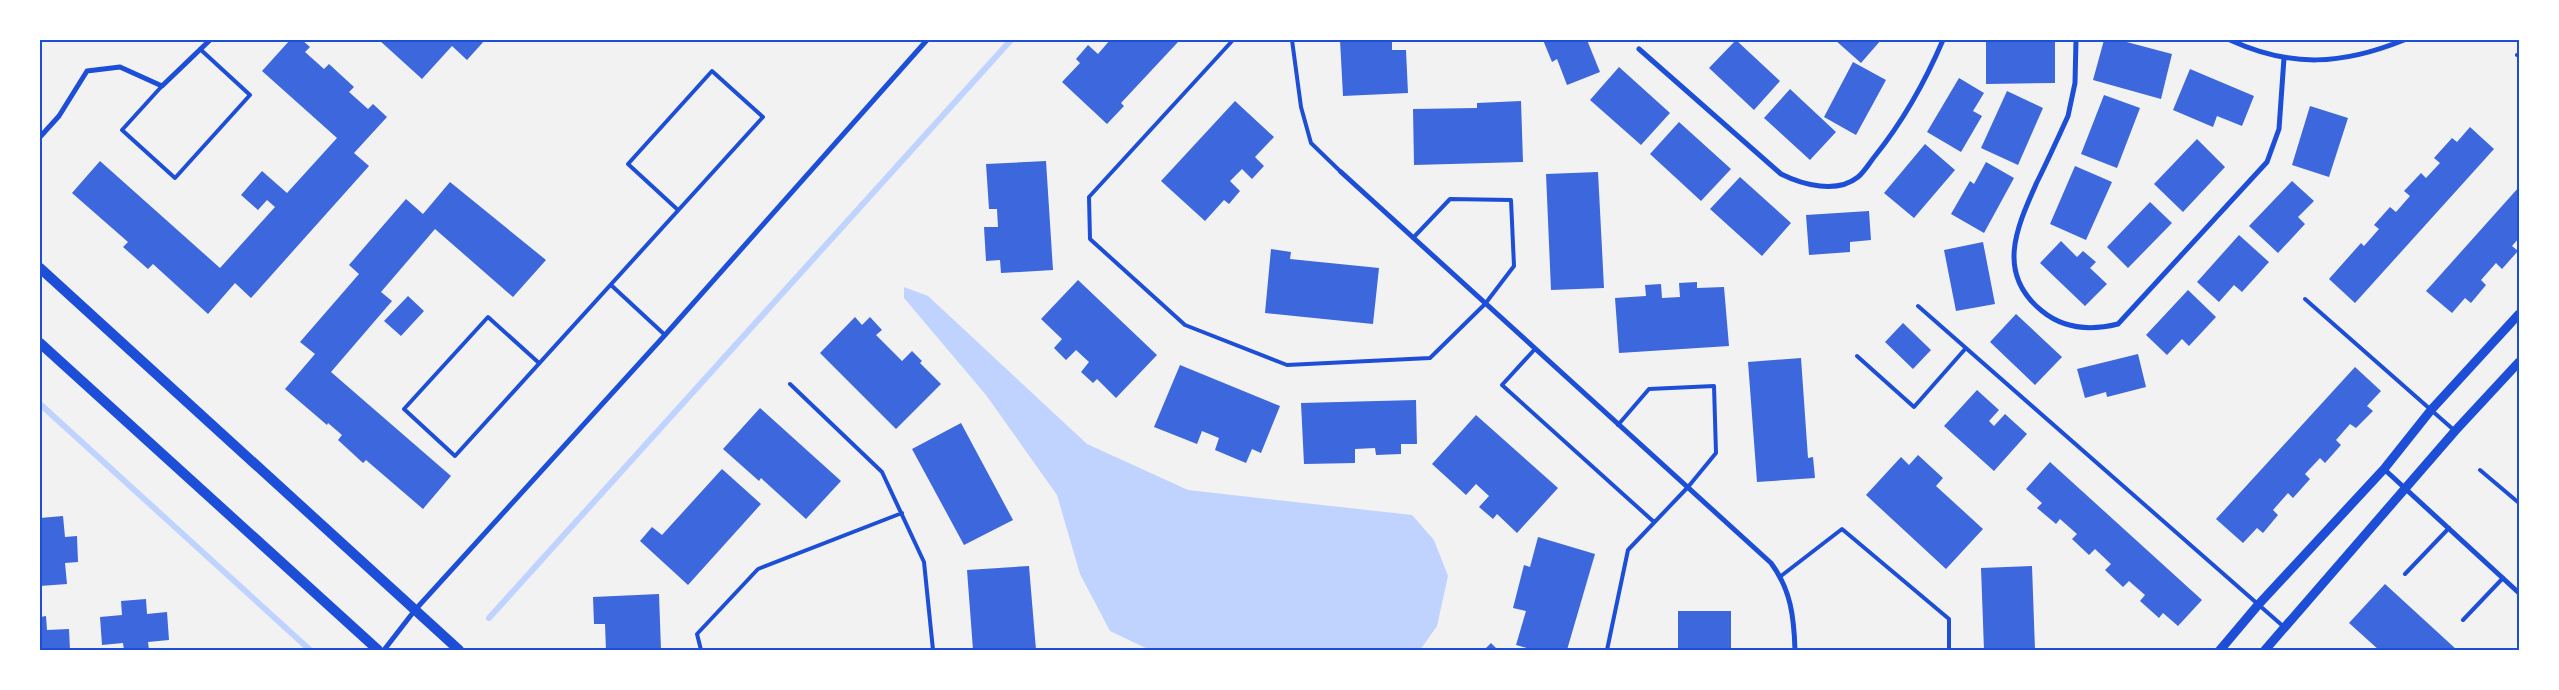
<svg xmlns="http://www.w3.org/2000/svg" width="2559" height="690" viewBox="0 0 2559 690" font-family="'Golos Text',sans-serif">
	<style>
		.water { fill: #bfd3fe }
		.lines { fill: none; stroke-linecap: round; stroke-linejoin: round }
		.stream { stroke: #bfd3fe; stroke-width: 6 }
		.building { fill: #3d67dc }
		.service { stroke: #1d4ed8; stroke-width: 4 }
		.minor { stroke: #1d4ed8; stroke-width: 5 }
		.tertiary { stroke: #1d4ed8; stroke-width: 9 }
		.secondary { stroke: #1d4ed8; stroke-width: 10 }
		.neatline { fill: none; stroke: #1d4ed8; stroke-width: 2 }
	</style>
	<rect width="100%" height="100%" fill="#f2f2f2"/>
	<path class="water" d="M904,287l24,9 159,148 101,46 224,25 22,25 14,36 -11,50 -17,24h-270l-40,-19 -30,-57 -23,-79 -71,-100 -82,-97z"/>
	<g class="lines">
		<path class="stream" d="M40,404l270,246
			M489,618l522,-578"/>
	</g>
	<path class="building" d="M290,40h12l8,7 -5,5 19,17 5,-5 25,23 -5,5 19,17 5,-5 14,13 -33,36 15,13 -118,132 -16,-15 -27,31 -55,-50 -5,5 -25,-22 5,-5 -56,-49 28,-32 120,107 55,-61 -8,-7 -9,10 -17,-15 21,-24 25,22 50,-55 -75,-67z
		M379,40h106l-18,20 -15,-14 -30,33z
		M1110,40l68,2 -57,61 3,3 -17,18 -45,-42 18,-19 -4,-4 12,-14 10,9z
		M1340,40h52v10h14l2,43 -65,3z
		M1543,40h44l13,32 -33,13 -10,-26 -5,3z
		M1736,40l44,41 -26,29 -45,-42z
		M1835,40h46l-20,23z
		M1986,40h69v43l-69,1z
		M2104,40h15l53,14 -11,45 -68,-19z
		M1853,62l33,18 -30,55 -32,-18z
		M1619,67l51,46 -29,32 -51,-45z
		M2190,69l64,27 -12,30 -25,-10 -4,11 -40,-17z
		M1959,78l25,15 -11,18 9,5 -21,36 -34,-20z
		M1790,89l46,43 -26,28 -46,-42z
		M2007,91l36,17 -25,57 -37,-17z
		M2104,95l36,13 -23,60 -36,-14z
		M1235,101l39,36 -19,20 9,9 -12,13 -10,-10 -12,12 10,10 -11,13 -5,-4 -19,21 -44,-40z
		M1521,101l2,61 -109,3 -1,-56 64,-1v-5z
		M2310,106l38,12 -19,59 -37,-12z
		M1679,122l52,47 -30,32 -51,-47z
		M2470,127l24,22 -139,154 -26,-24 32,-36 3,3 15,-17 -5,-4 16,-18 6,5 14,-16 -6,-5 17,-18 5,5 14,-15 -6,-5 18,-20 5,4z
		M2197,139l28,28 -42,45 -29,-28z
		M1925,144l30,26 -41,48 -30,-25z
		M1046,161l7,109 -52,3 -1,-13 -14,1 -2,-34h14l-1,-18h-8l-3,-45z
		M1986,162l28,16 -30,55 -33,-19 19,-33 4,3z
		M2075,166l37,16 -26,58 -36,-16z
		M1598,172l6,116 -53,2 -5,-116z
		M1740,177l51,46 -29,33 -52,-47z
		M2292,181l22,20 -16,16 7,7 -27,29 -29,-27z
		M450,182l96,78 -33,37 -78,-68 -54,63 11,9 -61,71 120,104 -28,33 -57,-49 -3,3 -25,-23 4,-5 -14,-12 -1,2 -42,-36 30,-35 -15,-12 59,-68 -10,-9 57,-66 17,15z
		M2519,187v51l-7,8 6,5 -16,18 -6,-6 -15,17 5,5 -15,18 -6,-5 -13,15 -26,-22z
		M2150,202l22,21 -44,45 -21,-21z
		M1869,211l2,29 -21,2v10l-41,3 -3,-40z
		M2239,235l30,27 -27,30 -8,-7 -15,17 -22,-20z
		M2061,241l16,16 6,-6 13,11 -6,6 17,16 -22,22 -45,-43z
		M1983,242l12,62 -39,7 -12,-61z
		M1271,249l20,3 -1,7 89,9 -6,56 -108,-11z
		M1078,280l79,75 -41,43 -19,-19 -4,4 -12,-11 8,-10 -13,-12 -10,10 -12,-12 8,-9 -21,-20z
		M1697,282v6l27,-1 5,59 -110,7 -4,-55 31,-2 -1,-11 16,-1 1,14 18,-1 -1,-14z
		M2188,290l28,27 -27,29 -7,-7 -15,16 -21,-20z
		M408,296l16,15 -23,25 -17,-15z
		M2016,314l46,43 -27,28 -45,-43z
		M855,317l7,8 8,-8 12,13 -6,5 26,26 10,-10 10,10 -2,2 21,21 -45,45 -76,-76z
		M1903,323l28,27 -18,19 -28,-27z
		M2138,354l8,33 -39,10 -1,-5 -21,6 -8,-29z
		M1801,358l7,100 5,-1 2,21 -58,4 -9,-120z
		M1180,365l100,41 -19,47 -9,-4 -6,14 -31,-13 4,-12 -17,-7 -5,13 -43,-17z
		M2355,367l26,24 -14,15 6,5 -17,17 -6,-4 -14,16 5,5 -16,18 -5,-5 -15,16 5,5 -17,19 -5,-5 -15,17 5,5 -15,18 -6,-5 -14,15 -27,-24z
		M1977,390l22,20 -10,11 5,5 11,-12 22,20 -33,37 -50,-45z
		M1416,400l1,44h-16v10l-25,1 -1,-7 -20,1v14l-51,1 -3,-61z
		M760,408l81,73 -35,38 -45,-41 -2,3 -36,-32z
		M1476,415l82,73 -41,45 -20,-19 -4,5 -14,-12 10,-11 -13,-12 -10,11 -34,-31z
		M961,423l52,97 -49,25 -52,-96z
		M1918,455l25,23 -7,8 47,43 -37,40 -80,-74 35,-38 8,8z
		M2050,462l152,138 -24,26 -15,-13 -4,5 -19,-17 5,-6 -16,-14 -6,6 -18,-17 6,-6 -16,-15 -6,6 -17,-16 5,-5 -17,-15 -4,5 -19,-16 5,-5 -16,-14z
		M722,469l39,35 -73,81 -48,-44 12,-14 10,8z
		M63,516l2,21 12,-1 1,26 -13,1 2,21 -27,2v-68z
		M1538,537l57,17 -28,96h-33l-18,-5 10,-34 -13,-3 11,-43 6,2z
		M1029,566l7,84h-63l-6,-80z
		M2032,566l3,84h-51l-3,-82z
		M2385,584l72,66h-78l-30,-27z
		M659,594l2,56h-55l-1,-26h-11l-1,-27z
		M146,599l1,15 20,-2 2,28 -21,2 1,8h-25l-1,-7 -21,2 -2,-28 22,-2 -1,-14z
		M1678,611h53v39h-53z
		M46,616l1,14 22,-1 1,21h-30v-33z
		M1491,643l7,7h-14z"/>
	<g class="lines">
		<path class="service" d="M1233,40l-144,157 1,42 95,86 102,40 143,-7 55,-54 29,-38 -3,-66 -61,-1 -37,39
			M1292,40l9,67 10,36 30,29
			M2517,55l2,1
			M162,86l-40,44 53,48 75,-83 -50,-46
			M611,285l54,50
			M2305,299l150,132
			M1918,306l366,321
			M1535,349l-33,36 152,137
			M1857,356l57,51 52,-59
			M539,363l-51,-46 -84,92 51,47c103,-113 206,-226 308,-339l-51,-46 -84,93 50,46
			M790,384l92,88 42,90 9,88
			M2480,470l39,33
			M2405,574l44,-46
			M1781,576l61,-47 107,90v31
			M2463,620l40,-42
			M701,650l-4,-16 61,-65 144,-56
			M1607,650l21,-100 60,-63 28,-34 -2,-67 -65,3 -31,36"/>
		<path class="minor" d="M2076,40l-1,43 -7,33c-10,22 -20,44 -31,66 -20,45 -42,91 5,129 22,18 48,20 76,13l149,-162 12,-33 5,-71
			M2230,40c61,28 112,25 174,0
			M1639,49l142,125c22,11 56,20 77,3 7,-6 12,-15 17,-21 29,-36 50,-74 68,-116
			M40,137l19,-21 28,-45 33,-4 42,19 48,-46
			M1341,172l430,391c20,27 23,54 24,87
			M2384,469l135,124
			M384,650l31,-40 250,-275 262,-295"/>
		<path class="tertiary" d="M2220,650l38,-45 126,-136 47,-59 88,-96
			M2265,650l190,-219 64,-69"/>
		<path class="secondary" d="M40,268l419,382
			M40,343l338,307"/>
	</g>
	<rect width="2559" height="690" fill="none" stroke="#ffffff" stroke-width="82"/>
	<rect x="41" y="41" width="2477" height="608" class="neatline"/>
</svg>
